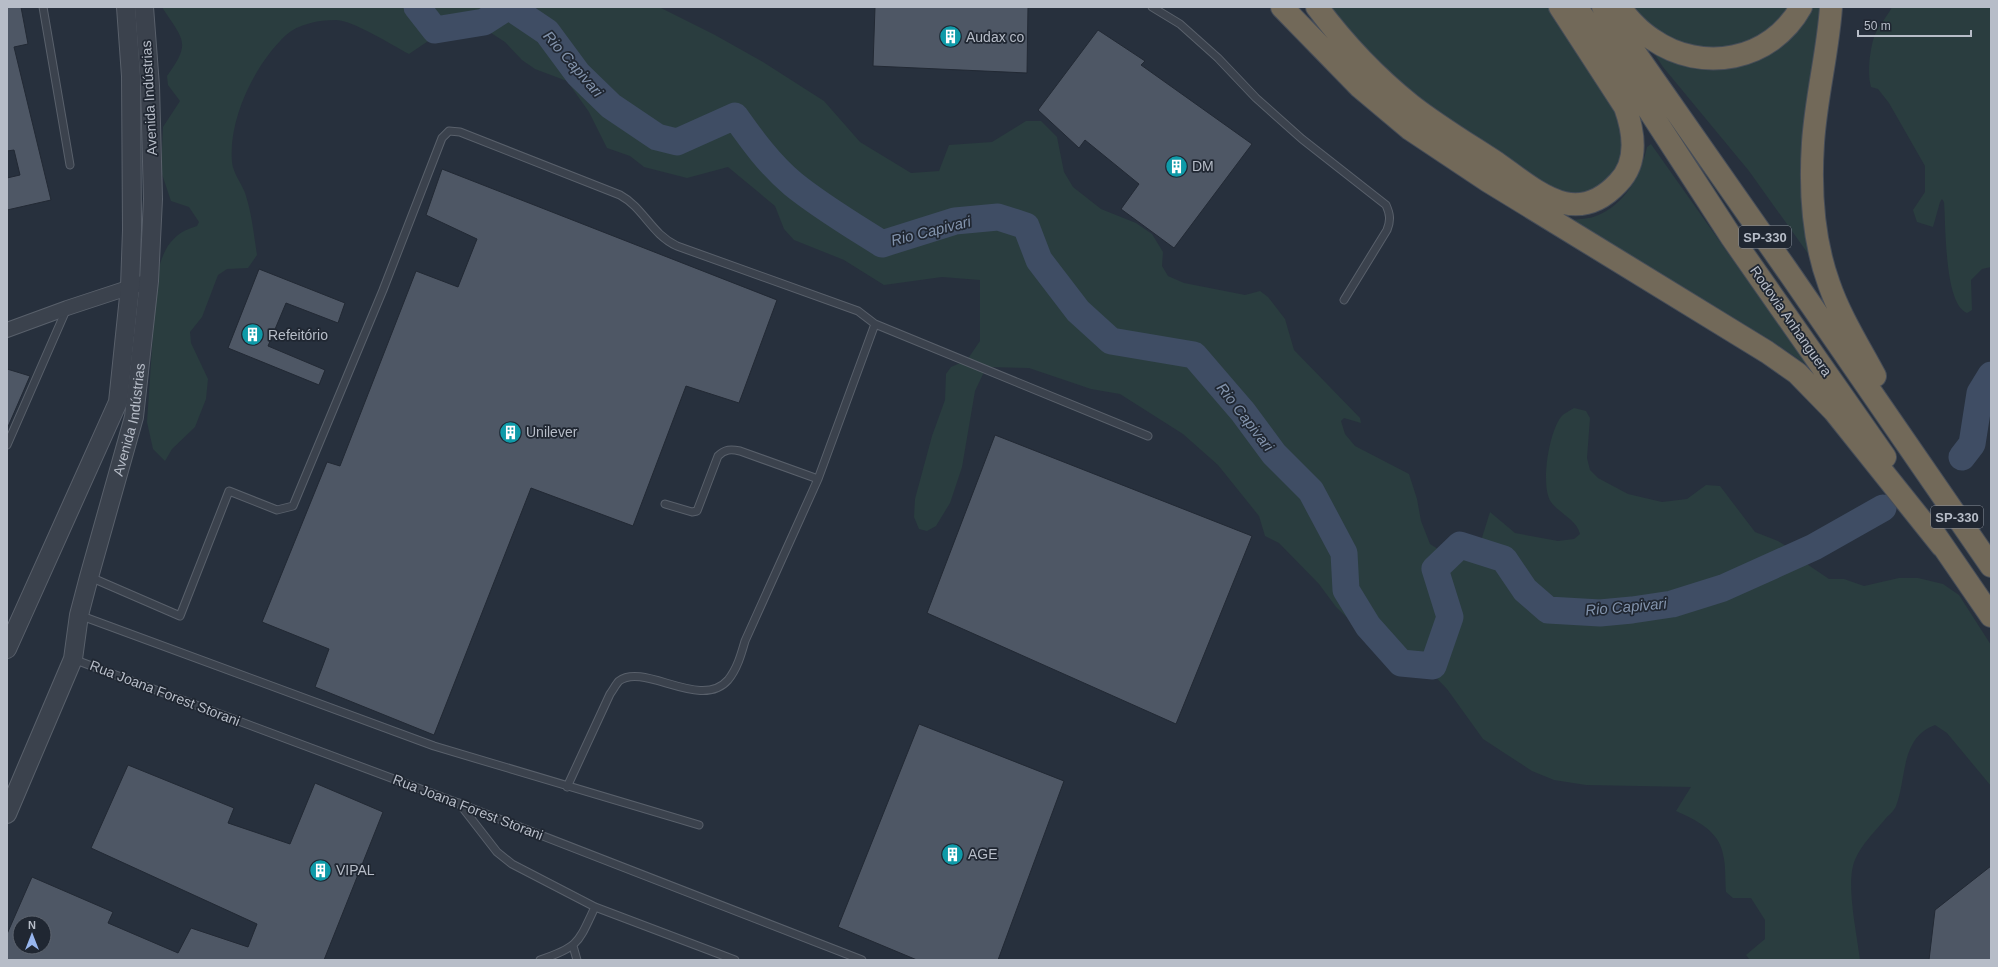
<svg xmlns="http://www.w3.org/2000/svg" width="1998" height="967" viewBox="0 0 1998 967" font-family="Helvetica,sans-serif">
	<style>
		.green { fill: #2a3d3f }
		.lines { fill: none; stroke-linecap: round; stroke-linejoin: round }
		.river { stroke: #3f4d64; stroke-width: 27 }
		.building { fill: #4e5765; stroke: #222934; fill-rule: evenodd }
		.service-casing { stroke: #59606b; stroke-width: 9 }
		.minor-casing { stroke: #59606b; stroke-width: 16 }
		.tertiary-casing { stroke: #59606b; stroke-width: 20 }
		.motorway-casing { stroke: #464d58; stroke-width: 24 }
		.service { stroke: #3b424d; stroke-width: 7 }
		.minor { stroke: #3b424d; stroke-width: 14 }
		.tertiary { stroke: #3b424d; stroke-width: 18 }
		.motorway { stroke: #726959; stroke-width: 22 }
		.labels { text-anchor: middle; stroke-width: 3.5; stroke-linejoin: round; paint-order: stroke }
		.shield { fill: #202732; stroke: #8a909b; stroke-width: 1 }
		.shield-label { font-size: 13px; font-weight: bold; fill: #b7bdc8 }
		.poi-label { font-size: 14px; fill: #b7bdc8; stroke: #202732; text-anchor: start }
		.street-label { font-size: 14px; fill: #b7bdc8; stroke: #202732 }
		.water-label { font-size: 15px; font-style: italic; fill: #8293ac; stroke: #202732 }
	</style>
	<rect width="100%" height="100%" fill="#27303d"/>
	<path class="green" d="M162,7h497l56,28 48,27 61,39 36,41 51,31 28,-2 10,-26 43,-3 34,-21h15l16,16 7,35 9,15 28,22 35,14 16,11 11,18 -1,14 6,10 16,7 61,12 15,-4 8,6 17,22 9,31 66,68 1,5 -17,-5 -3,3 4,13 10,12 54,28 8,25 4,22 9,23 22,14 28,-14 10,-32 25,21 43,8 16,-2 6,-5c-3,-14 -20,-20 -29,-32 -11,-16 -2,-70 10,-85 3,-4 9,-6 13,-9l12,3 4,7 -3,40 3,12 8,8 30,16 34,8 25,-3 19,-14 14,1 35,46 23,9 16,10 1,5 34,23h15l20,7 35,-8h19l25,6 16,11 32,50v141l-44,-53 -12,-8c-35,13 -28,53 -39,81 -2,5 -7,9 -10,12 -11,14 -28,29 -33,48 -6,23 4,69 7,94h-110l-4,-5 19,-16v-19l-14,-22h-18l-7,-6c-1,-12 0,-26 -3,-38 -4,-23 -27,-34 -47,-43l15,-24 -105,-2 -32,-5 -22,-9 -49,-32 -36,-50 -22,-23 -44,-18 -22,-19 -23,-22 -17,-23 -40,-41 -14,-7 -6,-20 -41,-51 -35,-31 -63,-40 -29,-5 -62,-21 -40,-1 -5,5 -9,19 -13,76 -12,36 -14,23 -9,5 -8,-2 -5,-12 1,-18 17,-63 13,-36 1,-26 5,-7 16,-7 13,-19v-61l-38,-3 -58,8 -40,-25 -50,-20 -10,-11 -9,-23 -47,-39 -41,11 -43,-11 -14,-11 -23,-8 -18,-36 -22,-31 -32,-12 -13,-9 -17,-18 -17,-11 -18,-3 -27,3 -34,23c-17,-9 -56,-34 -74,-34 -16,0 -37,4 -49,15 -31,29 -58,84 -54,127 1,12 11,23 14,34 6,19 8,40 11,59l-9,13 -21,1 -9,6 -16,42 -12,15 1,11 17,36 -2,20 -11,28 -23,22 -7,12 -12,-12 -6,-27 10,-147c6,-25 14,-42 40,-49l2,-4 -10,-15 -18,-6 -10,-30 2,-44 17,-26 -12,-16 -1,-9c25,-34 16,-36 -5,-69z
		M1328,7h220l41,60 32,54 3,35 -7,14 -24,22 -27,2 -20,-9 -121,-81 -65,-57z
		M1629,7h164c-7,8 -13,17 -20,24 -6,5 -18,7 -26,10 -50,19 -81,1 -118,-34z
		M1809,7h15l-19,213 4,35 -60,-84 -86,-104 -13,-20 57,19z
		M1892,7h99v260l-9,2 -11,11 1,30 -5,3c-23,-9 -21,-88 -23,-111l-2,-3 -2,3 -7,25 -16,-5 -4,-12 12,-18v-26l-36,-63 -11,-14 -7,-2c-4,-14 -1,-37 3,-50 4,-11 13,-20 18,-30z
		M1651,144l156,221 -35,-24 -201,-121c8,-1 18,-1 25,-4 29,-11 45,-41 51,-69z"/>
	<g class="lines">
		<path class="river" d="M417,7l18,23 49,-8 23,-15
			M510,7l37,25 31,42 33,32 46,31 20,5 58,-26c17,24 35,49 58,68 27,22 59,41 89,60l73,-23 43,-4 28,9 13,34 39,51 33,30 83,14 49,57 31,42 37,37 33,62 2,37 22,36 33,37 32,3 17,-49 -15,-48 25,-24 44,14 21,31 23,20 52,3 32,-3 40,-6 51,-16 91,-41 69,-39
			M1962,457l10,-13 8,-51 11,-18"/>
	</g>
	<path class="building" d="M7,7h14l7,37 -14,3 37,153 -44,10v-32l13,-3 -6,-25 -7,1z
		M875,7h153l-1,66 -154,-7z
		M1098,30l47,31 -4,4 111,79 -78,104 -53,-39 18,-25 -54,-44 -6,8 -41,-38z
		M442,169l335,131 -38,103 -53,-17 -53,140 -102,-38 -97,247 -119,-48 14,-38 -67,-27 65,-160 13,4 76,-195 42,16 19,-48 -51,-24z
		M259,269l86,34 -7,20 -52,-20 -18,43 57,24 -6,15 -91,-37z
		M7,369l23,7 -23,53z
		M995,435l257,101 -76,188 -249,-111z
		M919,724l145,57 -66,179h-81l-79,-33z
		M128,765l106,43 -6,15 62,21 25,-61 68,29 -59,148h-317v-26l25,-57 81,35 -5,11 70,30 13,-25 57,19 9,-23 -166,-76zM20,923h24v24h-24z
		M1991,866v94h-62l6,-50z"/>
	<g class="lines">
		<defs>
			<path id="service" d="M43,7l27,158
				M1152,7l28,17 38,34 38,40 46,41 84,66c4,9 5,15 1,25l-43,70
				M875,324l273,112
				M7,445l60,-137
				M665,504l27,8 5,-1 21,-55c7,-7 13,-7 22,-5l78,28
				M90,577l90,39 49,-125 48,19 16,-4 90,-216 59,-152 7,-7 11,1 160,63c24,13 31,39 57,51l181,65 17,13 -57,155 -73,162c-4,14 -8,28 -17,39 -27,31 -84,-18 -109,1 -3,3 -6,9 -9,13l-43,93
				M79,615l355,131 265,79
				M73,659l385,144 404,157
				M459,803l38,49 15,12 83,43 140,53
				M573,946l4,14
				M540,960c39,-13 38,-17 55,-53"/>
			<path id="minor" d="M7,330l60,-22 82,-27"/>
			<g id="tertiary">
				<path d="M7,649l111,-247 12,-115 2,-57 -1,-154 -5,-69"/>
				<path id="s1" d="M7,814l66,-155 6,-44 10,-38 45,-160 15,-136 4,-82 -3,-113 -6,-79"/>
			</g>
			<path id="motorway" d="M1282,7l78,80 50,42 78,52 279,171 30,21 37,38 108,135
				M1317,7c27,36 59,70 94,98 27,21 57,39 86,58 20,14 43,34 67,40 22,5 40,-5 54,-20 21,-21 16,-51 7,-76l-65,-100
				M1576,7l67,94 89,137 153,219
				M1603,7l184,263 204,296
				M1619,7c10,12 20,24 33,32 50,35 119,22 149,-32
				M1831,7c-3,45 -15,90 -18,136 -3,46 0,97 16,141 11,32 30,62 46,92
				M1934,533l57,83"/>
		</defs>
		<use href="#service" class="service-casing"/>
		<use href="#minor" class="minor-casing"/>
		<use href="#tertiary" class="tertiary-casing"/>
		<use href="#motorway" class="motorway-casing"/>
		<use href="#service" class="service"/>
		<use href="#minor" class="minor"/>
		<use href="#tertiary" class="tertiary"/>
		<use href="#motorway" class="motorway"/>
	</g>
	<defs>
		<symbol id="building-disc" viewBox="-11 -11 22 22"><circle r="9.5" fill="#0f9aa8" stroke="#202732"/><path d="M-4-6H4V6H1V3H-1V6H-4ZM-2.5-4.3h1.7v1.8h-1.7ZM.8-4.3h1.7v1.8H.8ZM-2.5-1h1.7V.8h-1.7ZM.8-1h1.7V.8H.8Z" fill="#fff"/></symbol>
	</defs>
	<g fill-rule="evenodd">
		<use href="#building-disc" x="938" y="24" width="25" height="25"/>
		<use href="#building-disc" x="1164" y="154" width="25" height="25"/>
		<use href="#building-disc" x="240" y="322" width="25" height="25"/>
		<use href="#building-disc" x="498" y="420" width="25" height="25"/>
		<use href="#building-disc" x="940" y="842" width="25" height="25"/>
		<use href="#building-disc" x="308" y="858" width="25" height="25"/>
	</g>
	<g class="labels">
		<g class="shield">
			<rect x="1739" y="226" width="52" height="22" rx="3"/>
			<rect x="1931" y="506" width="52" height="22" rx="3"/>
		</g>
		<g class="shield-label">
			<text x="1765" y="242">SP-330</text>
			<text x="1957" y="522">SP-330</text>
		</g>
		<g class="poi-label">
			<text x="966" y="42">Audax co</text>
			<text x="1192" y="171">DM</text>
			<text x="268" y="340">Refeitório</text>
			<text x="526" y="437">Unilever</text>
			<text x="968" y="859">AGE</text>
			<text x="336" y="875">VIPAL</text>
		</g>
		<g class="street-label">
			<text transform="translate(149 98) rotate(-93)" y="5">Avenida Indústrias</text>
			<text transform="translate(1791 321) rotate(55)" y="5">Rodovia Anhanguera</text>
			<text dy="5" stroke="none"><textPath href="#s1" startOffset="415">Avenida Indústrias</textPath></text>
			<text transform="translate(165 693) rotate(21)" y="5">Rua Joana Forest Storani</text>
			<text transform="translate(468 807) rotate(21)" y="5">Rua Joana Forest Storani</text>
		</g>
		<g class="water-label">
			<text transform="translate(573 64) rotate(49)" y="5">Rio Capivari</text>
			<text transform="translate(931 231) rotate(-14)" y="5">Rio Capivari</text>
			<text transform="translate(1245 417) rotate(52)" y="5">Rio Capivari</text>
			<text transform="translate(1626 607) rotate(-5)" y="5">Rio Capivari</text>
		</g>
	</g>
	<rect width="1998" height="967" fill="none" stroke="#b7bdc8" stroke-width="16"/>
	<g transform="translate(32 935)"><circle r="19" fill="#202732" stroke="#5c636e"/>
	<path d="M0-3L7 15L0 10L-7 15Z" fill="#97b6ee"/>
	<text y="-6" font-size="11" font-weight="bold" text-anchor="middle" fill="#b7bdc8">N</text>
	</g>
	<path d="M1858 30v6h113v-6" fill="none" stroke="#b7bdc8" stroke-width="2"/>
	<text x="1864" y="30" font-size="12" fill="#b7bdc8" stroke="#202732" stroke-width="3" paint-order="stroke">50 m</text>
</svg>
